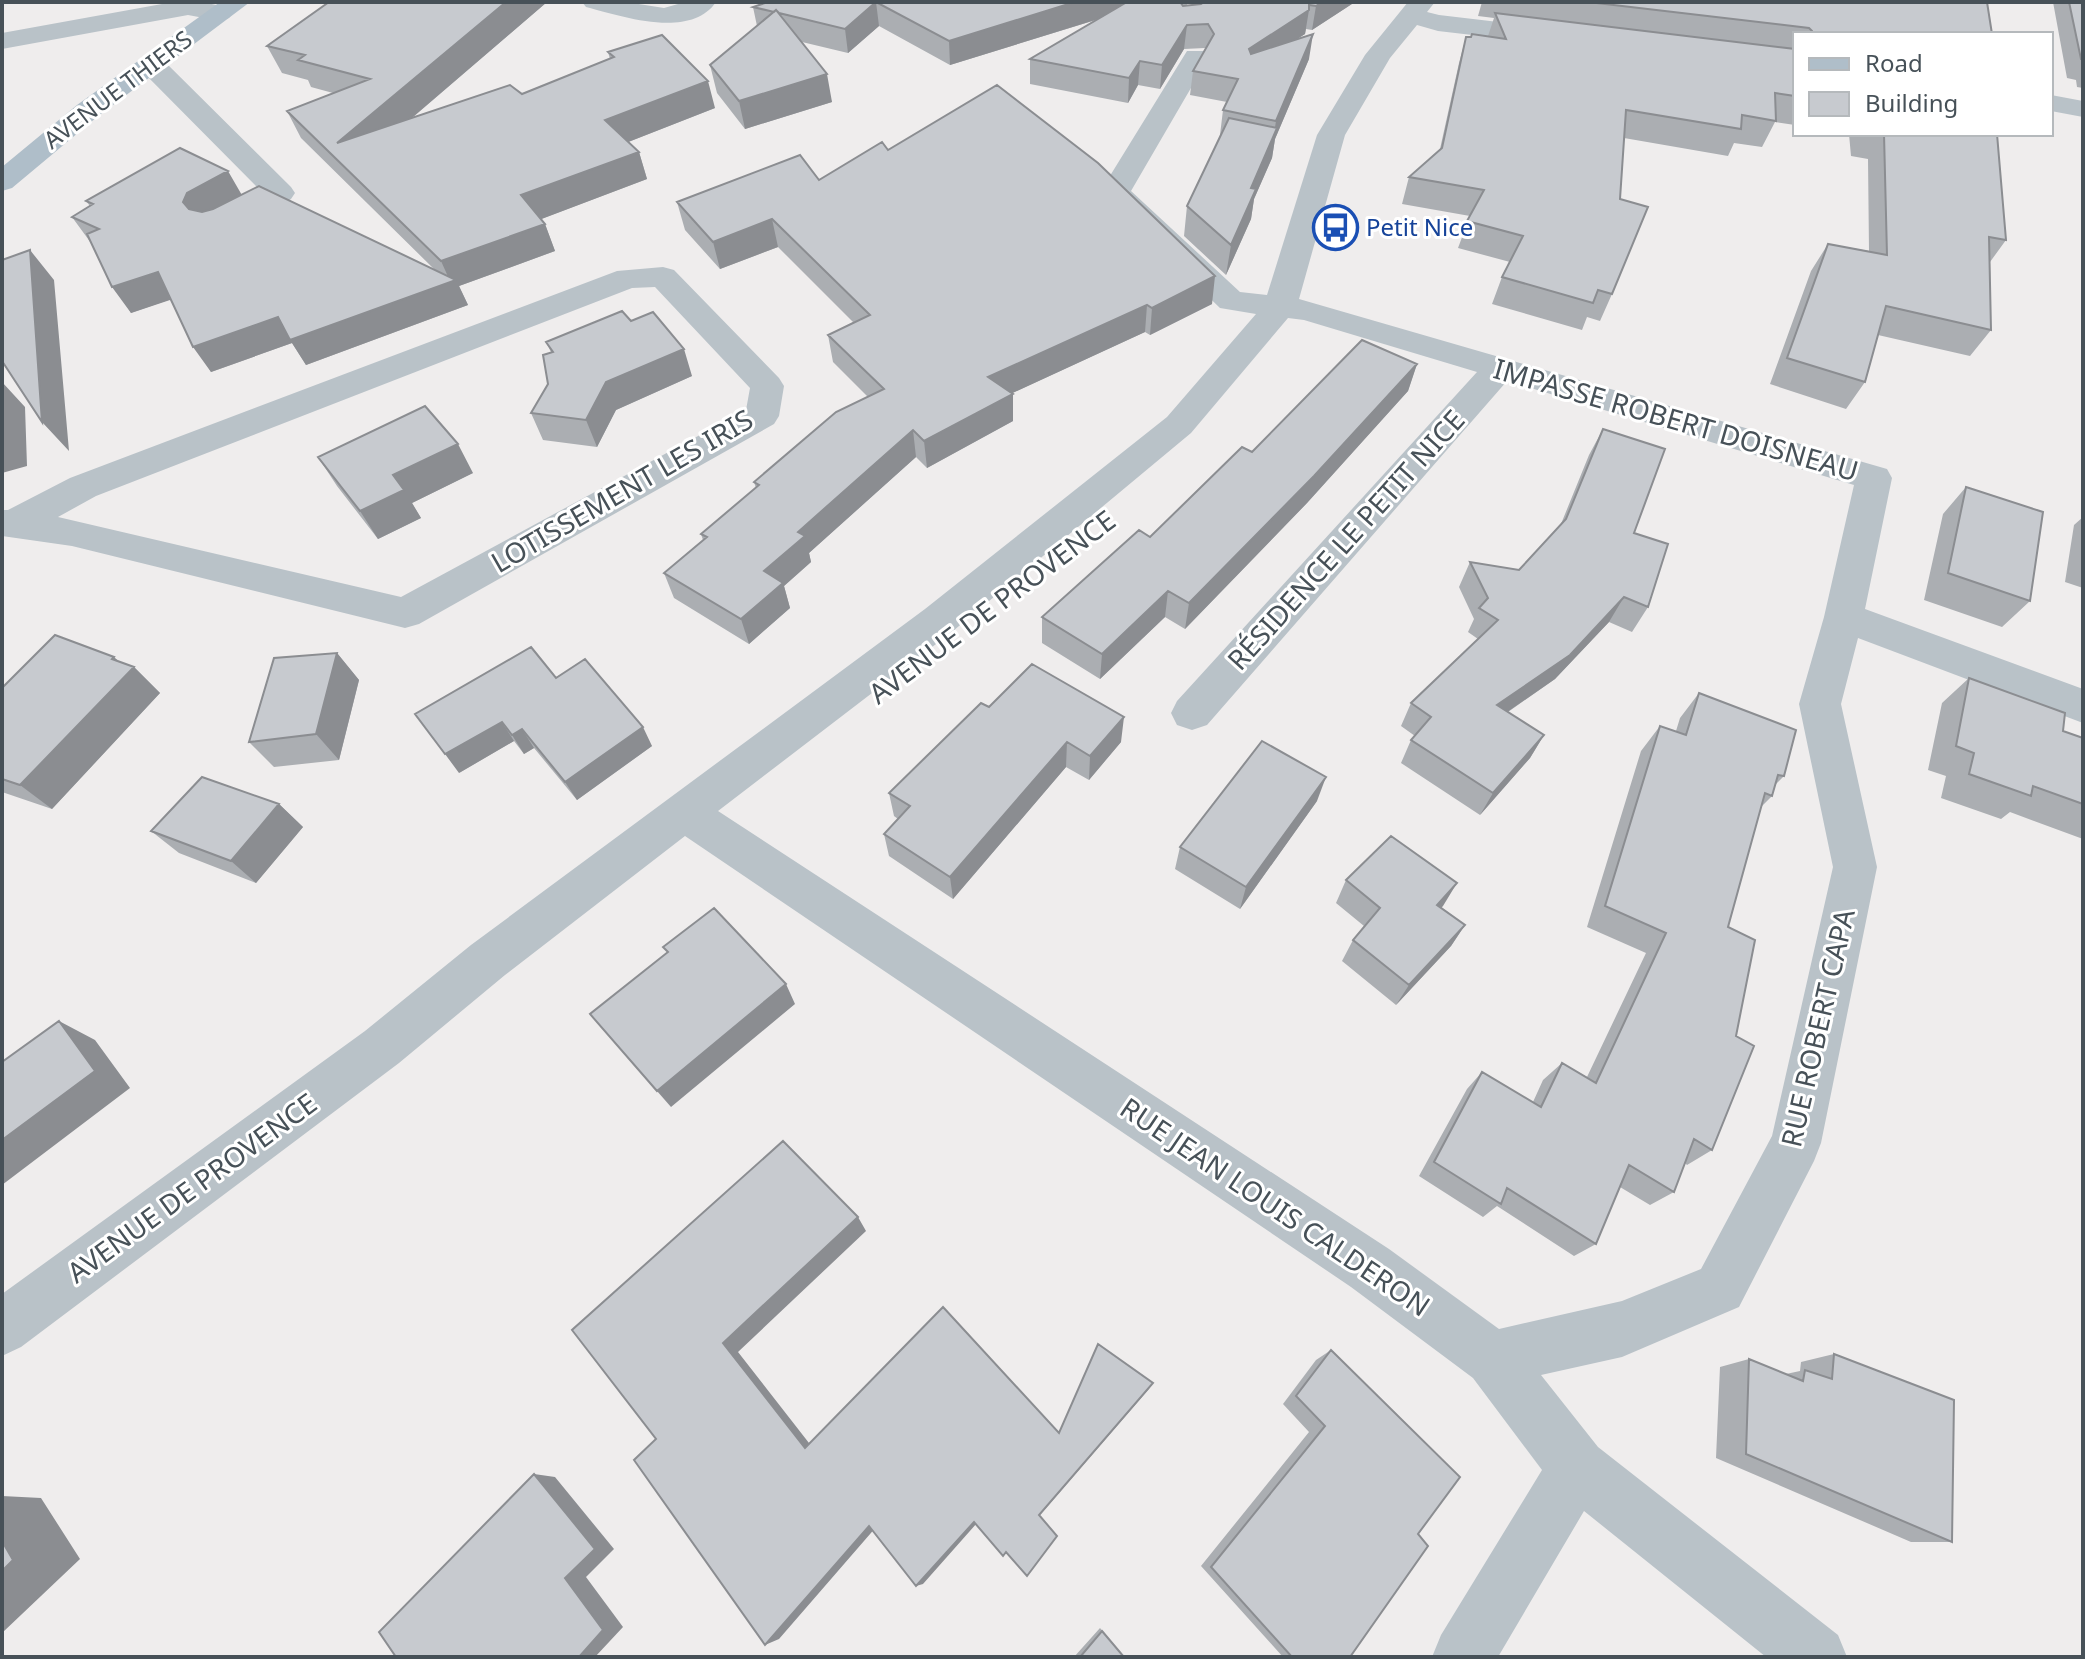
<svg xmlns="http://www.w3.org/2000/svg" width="2085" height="1659" viewBox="0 0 2085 1659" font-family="'Noto Sans',sans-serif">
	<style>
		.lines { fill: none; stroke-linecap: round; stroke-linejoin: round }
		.minor { fill: #b9c2c8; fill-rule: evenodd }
		.major { fill: #afbec9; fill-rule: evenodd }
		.wall { fill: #abaeb2 }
		.shaded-wall { fill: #8b8d91 }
		.building { fill: #c7cacf; stroke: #8b8d91; stroke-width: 2 }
		.labels { text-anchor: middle; stroke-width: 6; stroke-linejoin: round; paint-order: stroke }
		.far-street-label { font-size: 24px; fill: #475158; stroke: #fff }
		.far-transit-label { font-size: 24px; fill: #164399; stroke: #fff; text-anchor: start }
		.street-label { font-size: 28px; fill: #475158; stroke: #fff }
	</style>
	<rect width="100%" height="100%" fill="#efeded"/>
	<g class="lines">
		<path class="minor" d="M173,2h30l26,6 4,5 -4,5 -9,3 -32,-6 -186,34v-16z
			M582,2h44l38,6 21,-6h31c-26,38 -95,14 -130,5z
			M1408,2h27l-8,10 12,3 110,13 9,2 4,6 -4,6 -9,2 -111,-13 -21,-6 -27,33 -45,77 -46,164 588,170 5,9 -27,131 218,80v34l-225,-85 -17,66 36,163 -56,276 -7,18 -75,146 -117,50 -81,18 57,72 240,188 9,22h-81l-182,-146 -86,146h-66l9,-22 101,-165 -69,-92 -122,-91 -666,-451 -180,139 -106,88 -378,284 -19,9v-62l363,-263 106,-86 454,-336 242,-192 89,-103 -36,-6 -120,-116 87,-141h18l4,6 -78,134 109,101 27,3 50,-160 48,-80zM1288,318l16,2 173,52 -300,329 -6,12 6,12 15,5 15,-5 300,-344 347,104 -30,132 -25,87 34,163 -61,269 -71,133 -79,32 -123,28 -110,-80 -671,-438 235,-180 238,-198z
			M151,56l10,2 130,129 4,6 -4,6c-22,12 -51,37 -77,30l-4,-6 4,-6 47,-26 -120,-121 -3,-6 3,-6z
			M2051,95l32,6v16l-32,-6z
			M663,267l11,3 105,108 5,8 -5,30 -5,8 -355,200 -14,4 -333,-82 -70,-10v-26h6l62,-32 547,-207zM655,287l95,101 -4,22 -345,187 -343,-80 38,-21 536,-208z"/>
		<path class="major" d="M220,2h30l-153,115 -85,71 -10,3v-24l75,-62z"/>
	</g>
	<path class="wall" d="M329,2h218l-135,116 110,-24 88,-35 -2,-7 107,56 -87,34 11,10 8,27 -106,40 4,5 10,27 -96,35 9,19 -162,60 -14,-22 -81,29 -40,-73 -40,14 -40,-70 -19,-26 18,-11 -4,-5 156,-7 193,76 -134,-132 -14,-27 46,-18 -22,-6 -3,-7 -26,-7 -15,-27z
		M768,2h421l-3,4 169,-4 -43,28 -6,-1 -1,5 -8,5 12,20 -34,80 -3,19 -18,41 -3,20 -25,56 -42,-39 3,-30 34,-71h-1l3,-25 4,-8 -37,-7 3,-24 13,-22 -1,-1 -21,1 -24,40 -22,-4 -10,18 -98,-19v-25l69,-40 -149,46 -71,-39 -31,27 -46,-11 30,60 -87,27 -28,-36 -7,-28 47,-39 -4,-19z
		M1482,2h505l5,32h-197v91l-20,-3 -13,25 -28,-4 -6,13 -104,-18 -12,156 -12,27 -13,-4 -5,13 -90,-26 10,-27 8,-15 -52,-14 12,-32 -68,-12 7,-27 31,-28 19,-86 7,-26 22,-1 6,-18 -16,-2z
		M2053,2h30v86l-6,-1 -1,-7 -9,-2z
		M1849,134h148l9,106 -16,22 1,68 -21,26 -92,-21 -13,47 -19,27 -76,-25 41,-113 17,-27 41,7 -1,-92 -17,-3z
		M888,150l324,154 -62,31 -5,-3 -133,61 1,28 -86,47 -11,-11 -107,96 2,9 -27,24 6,22 -41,36 -75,-46 -10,-25 39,-33 -2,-6 55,-46 -2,-6 114,-85 -35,-35 -5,-27 25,-13 -75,-75 -58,22 -35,-39 -8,-28 142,-22z
		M631,321l61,55 -76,34 -19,37 -54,-7 -12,-27 17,-29 3,-32 -5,-10z
		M1417,364l-9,27 -101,112 -122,126 -20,-12 -65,62 -58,-36v-26l108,-80 102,-85z
		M1603,429l31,104 14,74 -16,25 -23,-10 -54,57 -47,33 36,23 -14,23 -50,57 -79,-52 10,-23 4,-4 -14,-10 10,-23 67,-64 -10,-7 6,-13 -15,-32 11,-25 49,8 42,-46 28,-69z
		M318,457l155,16 -61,30 9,15 -43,21 -41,-53z
		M1966,487l64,114 -28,26 -78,-27 19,-86z
		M2083,517v71l-18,-6 9,-57z
		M337,653l22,27 -20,80 -65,7 -25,-25z
		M120,662l14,5 26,26 -108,116 -50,-17v-104z
		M556,678l96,68 -75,54 -43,-52 -10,6 -10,-13 -55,32z
		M1969,678l94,53 20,7v101l-73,-27 -9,7 -60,-21 5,-22 -18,-6 14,-67z
		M1699,693l85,83 -9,9 -3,11 -11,11 -33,120 -16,223 -25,15 -2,-2 -11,29 -24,13 -30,-18 -24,57 -22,12 -77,-50 -14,11 -64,-41 48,-87 15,-17 51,30 10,-22 19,-17 25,14 59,-124 -59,-26 54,-176 19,-25 16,5 4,-13z
		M989,707l132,35 -32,38 -23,-13 -113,132 -64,-43 -5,-22 14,-15 -4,-3 -5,-23z
		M1317,801l-77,108 -65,-40 5,-22z
		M279,804l24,23 -47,56 -77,-30 -28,-22z
		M1346,880l95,27 24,18 -14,21 -55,59 -54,-44 11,-21 11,-14 -28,-23z
		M1331,1350l87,184 -68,123h-67l-82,-91 108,-134 -26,-28 33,-44z
		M1834,1354l118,188h-41l-195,-84 4,-91 29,-8 37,15 14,-3 1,-9z
		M1100,1628l24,29h-50z"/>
	<path class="shaded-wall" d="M506,2h41l-196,168 -14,-27z
		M876,2l3,24 -31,27 -3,-24z
		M1075,2h47l-1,10 -171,53 -1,-24z
		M1322,2h33l-43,28 4,-24z
		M1309,10l-4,24 -60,39 4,-24z
		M1187,25l-3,24 -24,40 2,-24z
		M1313,34l-4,25 -34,80 -3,19 -18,41 -3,20 -25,56 5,-30 20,-57 23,-54 2,-13z
		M1140,61l-2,24 -10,18 1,-25z
		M827,74l5,28 -87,27 -6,-28z
		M708,81l7,27 -102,40 -8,-28z
		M639,152l8,27 -116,44 -10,-28z
		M228,171l15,26 -43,31 -17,-26 4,-9z
		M772,219l6,28 -58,22 -7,-27z
		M545,224l10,27 -96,35 9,19 -162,60 -14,-22 -81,29 -18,-25 85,-30 172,-36 -9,-20z
		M30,250l24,30 15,171 -27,-29z
		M158,272l18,26 -45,15 -19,-26z
		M1215,276l-3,28 -62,31 2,-27z
		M1147,305l-2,27 -156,72 -1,-27z
		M684,349l8,27 -76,34 -19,37 -11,-27 20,-38z
		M1417,364l-9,27 -101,112 -122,126 4,-26z
		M2,382l23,25 2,59 -25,7z
		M1013,394v27l-86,47 -3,-27z
		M913,430l3,27 -107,96 2,9 -27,24 6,22 -41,36 -8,-25 23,-48 34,-39z
		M458,444l15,29 -61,30 9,15 -43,21 -18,-28 33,-36z
		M1168,591l-3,26 -65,62 2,-25z
		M1624,597l-15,25 -54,57 -71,49 13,-23z
		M337,653l22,27 -20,80 -23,-26z
		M114,657l16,15 4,-5 26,26 -108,116 -32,-24z
		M1124,717l-3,25 -32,38 1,-24z
		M502,722l12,19 -55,32 -14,-19z
		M643,727l9,19 -75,54 -12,-18z
		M522,729l12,19 -10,6 -12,-19z
		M1544,735l-14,23 -50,57 13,-22z
		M1067,742l-1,25 -113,132 -3,-22z
		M1326,777l-9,24 -77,108 6,-22z
		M279,804l24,23 -47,56 -25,-22z
		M1457,883l-14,23 -19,21 13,-22z
		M1465,925l-14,21 -55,59 13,-20z
		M786,984l9,20 -124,103 -14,-16z
		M59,1021l36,19 35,48 -128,97v-45z
		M858,1217l8,14 -128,121 78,100 -11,-4 -82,-105z
		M1153,1383l-5,7 -109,126v-1z
		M534,1474l21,3 59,72 -28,28 37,50 -28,30h-16l-14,-79z
		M2,1496l39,2 39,61 -78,74z
		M974,1522l3,1 -54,61 -7,2z
		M869,1526h8l-98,113 -14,6z"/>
	<path class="building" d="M329,2h177l-169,141 173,-58 12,9 92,-37 -6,-5 54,-17 46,46 -103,39 34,32 -118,43 24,29 -104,37 -154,-150 83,-32 -72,-19 7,-5 -38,-9z
		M768,2h307l-126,39 -73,-39 -31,27 -66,-16 -3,-3 -2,2 -21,-5z
		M1127,2h53l3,4 18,-2 3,-2h118l-6,4 -7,-1v5l-60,39 2,5 62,-20 -37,87 -53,-11 15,-31 -45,-8 21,-37 -6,-10 -21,1 -25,40 -22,-4 -11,17 -99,-19z
		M1588,2h399l5,32h-180v-3l-3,-3z
		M2069,2h14v57h-2z
		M776,10l51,64 -88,27 -29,-36z
		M1495,13l300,36v47l-20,-3 1,28 -34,-6 -1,14 -115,-19 -6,89 28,8 -36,87 -14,-4 -5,13 -91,-26 21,-41 -56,-15 17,-31 -75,-13 33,-29 24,-111h5l1,-3 34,5z
		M997,85l101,78 117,113 -63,32 -5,-3 -159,72 25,17 -89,47 -11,-11 -115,102 7,4 -41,35 19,12 -42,36 -77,-46 43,-36 -6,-3 58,-49 -5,-3 82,-70 48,-23 -56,-54 42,-20 -98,-96 -59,23 -36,-40 123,-47 19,25 63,-38 6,8z
		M1229,118l48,10 -26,60 5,1 -25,56 -44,-39z
		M1884,134h113l9,106 -17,-3 2,93 -105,-24 -21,76 -78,-24 41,-114 59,11z
		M180,148l48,23 -41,22 -4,9 6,7 13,3 11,-3 46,-23 197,94 -166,60 -12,-23 -85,30 -35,-75 -46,15 -25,-53 12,-5 -27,-12 21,-13 -7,-3z
		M30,250l12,172 -40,-61v-101z
		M622,311l9,10 22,-9 31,37 -78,33 -20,38 -55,-7 17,-29 -5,-29 10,-3 -7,-10z
		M1362,340l55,24 -103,112 -125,127 -21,-12 -66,63 -60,-37 97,-87 11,7 92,-90 10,5z
		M425,406l33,38 -65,31 11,15 -44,21 -42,-54z
		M1603,429l62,20 -31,84 34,11 -20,63 -24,-10 -54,58 -73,50 47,30 -51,58 -82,-53 20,-23 -20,-14 87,-83 -19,-12 9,-10 -18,-36 49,8 47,-51z
		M1966,487l77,25 -13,89 -82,-28z
		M55,635l59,22 -2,2 22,8 -114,118 -18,-6v-91z
		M531,647l25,31 29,-19 58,68 -78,55 -43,-53 -10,6 -10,-13 -57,32 -30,-40z
		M337,653l-21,81 -67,8 25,-84z
		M1032,664l92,53 -34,39 -23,-14 -117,135 -66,-43 26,-28 -21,-13 92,-90 8,4z
		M1969,678l96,35 -2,18 20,7v66l-50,-18 -2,10 -62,-22 5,-21 -18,-7z
		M1699,693l97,37 -12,46 -6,-1 -6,21 -7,-3 -37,134 27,13 -19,96 18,10 -42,104 -18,-11 -20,53 -45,-27 -33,79 -89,-56 -6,16 -67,-42 48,-90 59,35 21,-44 34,20 70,-150 -61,-27 55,-180 26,9z
		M1262,741l64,36 -80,110 -66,-40z
		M202,777l77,27 -48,57 -80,-30z
		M1391,836l66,47 -20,22 28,20 -56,60 -56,-45 27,-32 -34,-28z
		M714,908l72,76 -129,107 -67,-77 78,-62 -5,-5z
		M59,1021l36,50 -93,69v-78z
		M783,1141l75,76 -135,126 82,105 138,-141 116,126 39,-89 55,39 -114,132 18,21 -30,40 -21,-24 -3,4 -29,-34 -58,64 -47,-60 -104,119 -131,-185 22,-21 -84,-109z
		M1331,1350l129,127 -42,57 10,12 -78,111h-58l-81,-90 114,-141 -29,-30z
		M1834,1354l120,46 -2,142 -206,-88 3,-95 54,22 2,-11 27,9z
		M534,1474l61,75 -30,29 38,52 -24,27h-183l-17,-25z
		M2,1541l11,19 -11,11z
		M1102,1631l22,26h-44z"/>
	<defs>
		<symbol id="bus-ring" viewBox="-11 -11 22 22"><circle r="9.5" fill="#fff" stroke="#1a4fb4" stroke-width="1.5"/><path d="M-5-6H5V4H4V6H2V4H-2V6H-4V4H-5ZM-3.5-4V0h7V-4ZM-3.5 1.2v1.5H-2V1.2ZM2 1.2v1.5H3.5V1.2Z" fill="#1a4fb4"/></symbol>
	</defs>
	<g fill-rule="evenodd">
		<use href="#bus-ring" x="1310" y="202" width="51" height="51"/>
	</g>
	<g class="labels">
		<g class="far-street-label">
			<text transform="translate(118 90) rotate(-37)" y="8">AVENUE THIERS</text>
		</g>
		<g class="far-transit-label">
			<text x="1366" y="236">Petit Nice</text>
		</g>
		<g class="street-label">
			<text transform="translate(1676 420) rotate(16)" y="10">IMPASSE ROBERT DOISNEAU</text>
			<text transform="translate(622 491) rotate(-30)" y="10">LOTISSEMENT LES IRIS</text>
			<text transform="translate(1346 540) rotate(-48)" y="10">RÉSIDENCE LE PETIT NICE</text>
			<text transform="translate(992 607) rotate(-37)" y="10">AVENUE DE PROVENCE</text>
			<text transform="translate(1818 1028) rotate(-77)" y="10">RUE ROBERT CAPA</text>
			<text transform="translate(192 1188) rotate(-36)" y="10">AVENUE DE PROVENCE</text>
			<text transform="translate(1275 1207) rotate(34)" y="10">RUE JEAN LOUIS CALDERON</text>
		</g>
	</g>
	<rect width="2085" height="1659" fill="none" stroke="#475158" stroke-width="8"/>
	<rect x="1793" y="32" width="260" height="104" fill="#ffffff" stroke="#b5b9bc" stroke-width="2"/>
	<rect x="1809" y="58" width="40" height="12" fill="#afbec9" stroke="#b5b9bc" stroke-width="2"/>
	<text x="1865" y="72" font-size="24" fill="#475158">Road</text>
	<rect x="1809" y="92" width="40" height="24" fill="#c7cacf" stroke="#b5b9bc" stroke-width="2"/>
	<text x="1865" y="112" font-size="24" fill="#475158">Building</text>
</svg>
